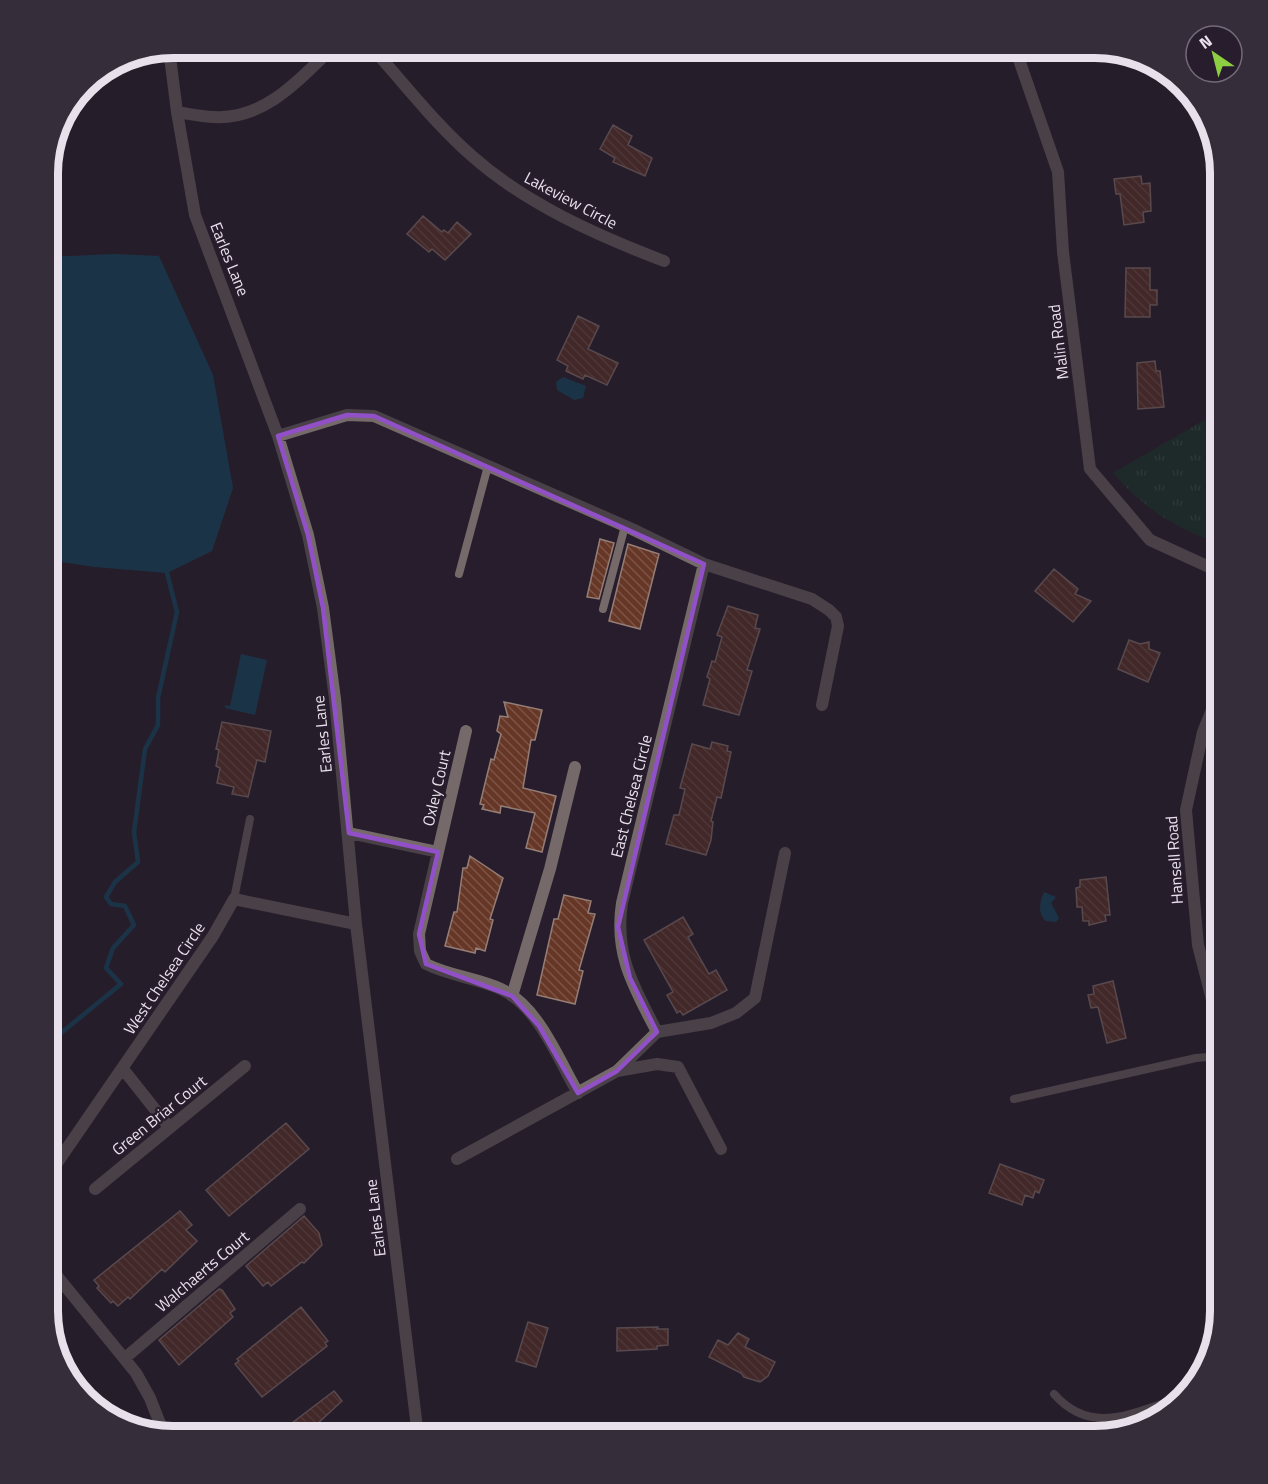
<svg xmlns="http://www.w3.org/2000/svg" width="1268" height="1484" viewBox="0 0 1268 1484" font-family="'Titillium Web',sans-serif">
	<style>
		.park { fill: url(#park-tufts) }
		.water { fill: #0f4f67 }
		.lines { fill: none; stroke-linecap: round; stroke-linejoin: round }
		.stream { stroke: #0f4f67; stroke-width: 4.5 }
		.building { fill: url(#building-back-hatch); stroke: #957e76; stroke-width: 1.5 }
		.service { stroke: #756a69; stroke-width: 8 }
		.minor { stroke: #756a69; stroke-width: 12 }
		.marked { fill: none; stroke: #9150c8; stroke-width: 4.5; stroke-linejoin: round }
		.labels { text-anchor: middle; stroke-width: 5; stroke-linejoin: round; paint-order: stroke }
		.street-label { font-size: 16px; fill: #e8e1eb; stroke: #271d2c }
		.rim { fill: none; stroke: #e8e1eb; stroke-width: 8 }
	</style>
	<defs>
		<pattern id="park-tufts" width="24" height="20" patternUnits="userSpaceOnUse" patternTransform="scale(1.5)"><rect width="24" height="20" fill="#133b26"/><path d="M3 7l-1-3M5 7V3M7 7l1-3M15 17l-1-3M17 17v-4M19 17l1-3" fill="none" stroke="#355746"/></pattern>
		<pattern id="building-back-hatch" width="6" height="6" patternUnits="userSpaceOnUse" patternTransform="scale(1.5)"><rect width="6" height="6" fill="#663727"/><path d="M-1 5l2 2M0 0l6 6M5-1l2 2" fill="none" stroke="#7c5446"/></pattern>
	</defs>
	<rect width="100%" height="100%" fill="#271d2c"/>
	<path class="park" d="M1220,411v134c-49,-21 -71,-32 -107,-72z"/>
	<path class="water" d="M114,254l45,2 54,119 20,113 -21,63 -45,22 -72,-6 -47,-7v-303z
		M563,377l23,9 -3,12 -9,2 -17,-10 -1,-8z
		M241,654l26,6 -12,55 -30,-7v-3l5,1z
		M1044,892l12,5 -5,6 8,15 -3,4 -10,-1c-9,-8 -6,-20 -2,-29z"/>
	<g class="lines">
		<path class="stream" d="M48,1037l13,-4 60,-49 -15,-16 7,-20 21,-23 -9,-19 -14,-2 -5,-7 9,-15 23,-20 -4,-30 11,-83 13,-24v-27l19,-86 -10,-39"/>
	</g>
	<path class="building" d="M613,125l19,11 -4,9 24,13 -7,18 -32,-14 2,-4 -15,-9z
		M1141,176l1,8 8,-1 1,28 -8,1 1,10 -20,3 -4,-31h-4l-2,-15z
		M423,216l19,16 2,-2 4,3 9,-11 14,12 -26,26 -13,-11 -3,3 -22,-18z
		M1126,268h24v22h7v15h-7v12h-25z
		M578,316l21,10 -11,23 30,14 -11,22 -22,-10 -2,4 -17,-8 2,-5 -11,-6z
		M1155,361l1,10h4l4,36 -26,2 -1,-46z
		M600,539l14,4 -15,56 -12,-2z
		M628,544l31,10 -19,75 -31,-8z
		M1054,569l24,20 -3,5 16,7 -18,21 -38,-31z
		M728,606l30,9 -3,13 5,1 -13,41 5,1 -13,44 -36,-10 7,-26 -3,-2 5,-16 3,1 7,-25 -5,-2z
		M1129,640l11,4 9,-2v7l11,4 -12,29 -30,-13z
		M504,702l38,8 -7,30h-4l-8,48 33,8 -14,56 -16,-4 9,-35 -34,-7 -1,7 -18,-4 2,-4 -4,-1 11,-45 3,1 7,-26 -4,-3 3,-15 8,1z
		M222,722l49,9 -6,31 -8,-2 -9,37 -16,-3 2,-7 -17,-4 3,-15 -4,-2 3,-16 -3,-1z
		M712,742l16,4 -1,5 4,1 -10,46 -4,-1 -6,24 2,1 -2,18 -5,15 -40,-11 8,-29h5l6,-26 -5,-1 12,-44 18,5z
		M470,856l33,22 -13,41 3,1 -8,31 -9,-3 -1,5 -30,-7 9,-34h3l6,-44h4z
		M1106,877l4,38h-5l1,6 -17,4v-4h-6l-1,-14h-5l-1,-19 4,-1v-7z
		M564,895l27,6 -3,12 7,1 -16,56 4,1 -8,33 -38,-9 17,-76h4z
		M683,917l10,17 -5,3 21,37 7,-4 11,20 -44,25 -3,-4 -3,2 -10,-18 6,-3 -29,-52z
		M1113,981l13,57 -19,5 -9,-36 -7,1 -3,-13 6,-1 -1,-8z
		M286,1123l23,26 -80,67 -23,-26z
		M1000,1164l44,16 -5,13 -4,-2 -2,7 -8,-3 -3,10 -33,-12z
		M180,1211l12,14 -6,5 11,11 -32,31 -3,-3 -32,30 -2,-2 -10,9 -5,-5 -2,2 -14,-15 2,-2 -5,-6z
		M304,1216l15,17 3,12 -18,18 -2,-1 -31,24 -3,-4 -5,4 -17,-20z
		M219,1289l3,1 13,19 -5,4 3,4 -54,48 -20,-25z
		M301,1307l27,34 -3,2 2,3 -65,51 -27,-33 4,-3 -2,-2z
		M528,1322l20,6 -12,39 -20,-6z
		M658,1327l-1,2h11v16l-11,1v3l-40,2v-23z
		M738,1333l11,6 -4,8 30,15 -7,14 -8,6 -16,-5 -3,-4 -32,-16 9,-17 10,5z
		M334,1391l8,10 -38,35h-29z"/>
	<g class="lines">
		<path class="service" d="M459,574l29,-108
			M603,609l22,-83
			M234,899l16,-80
			M1014,1099l182,-41 24,-2
			M1054,1394c38,43 79,18 126,4"/>
		<path class="minor" d="M372,48c33,36 63,76 100,108 54,48 124,79 192,105
			M1015,48l43,124 5,80 27,217 60,71 70,32
			M169,49l8,63 18,103 83,221 30,99 15,73 12,91 21,225 62,512
			M177,112c12,2 25,5 37,5 50,3 85,-37 118,-69
			M278,436l69,-21 27,1 258,113 72,35 108,35 17,11 7,7 2,9 -16,79
			M1220,690l-17,42 -17,78 12,135 22,86
			M466,731l-47,203 1,17 6,13c24,12 51,14 75,25 38,18 57,70 77,104
			M349,833l89,19
			M512,996l38,-127 25,-102
			M657,1032c-23,-45 -43,-77 -35,-129l82,-339
			M123,1069l46,58
			M617,1071l40,-7 21,3 43,82
			M457,1159l160,-88 40,-39 54,-9 25,-10 19,-15 30,-145
			M48,1176l165,-240 21,-37 122,25
			M95,1189l150,-123
			M48,1265l88,108 14,25 14,36
			M125,1358l175,-149
			M322,1435v1
			M639,1436l28,-5 26,5"/>
	</g>
	<path d="M0 0H1268V1484H0ZM347,415l27,1 330,148 -86,363 12,51 27,54 -40,39 -39,22 -39,-67 -27,-30 -86,-32 -7,-30 19,-82 -89,-19 -26,-225 -15,-73 -30,-99z" fill="#271d2c" fill-opacity=".55" fill-rule="evenodd"/>
	<path class="marked" d="M347,415l27,1 330,148 -86,363 12,51 27,54 -40,39 -39,22 -39,-67 -27,-30 -86,-32 -7,-30 19,-82 -89,-19 -26,-225 -15,-73 -30,-99z"/>
	<g class="labels">
		<g class="street-label">
			<text transform="translate(571 200) rotate(28)" y="6">Lakeview Circle</text>
			<text transform="translate(230 259) rotate(68)" y="6">Earles Lane</text>
			<text transform="translate(1058 342) rotate(-97)" y="6">Malin Road</text>
			<text transform="translate(322 734) rotate(-96)" y="6">Earles Lane</text>
			<text transform="translate(436 788) rotate(-77)" y="6">Oxley Court</text>
			<text transform="translate(631 796) rotate(-76)" y="6">East Chelsea Circle</text>
			<text transform="translate(1174 860) rotate(-94)" y="6">Hansell Road</text>
			<text transform="translate(164 978) rotate(-56)" y="6">West Chelsea Circle</text>
			<text transform="translate(159 1115) rotate(-39)" y="6">Green Briar Court</text>
			<text transform="translate(375 1218) rotate(-97)" y="6">Earles Lane</text>
			<text transform="translate(202 1271) rotate(-40)" y="6">Walchaerts Court</text>
		</g>
	</g>
	<path d="M0 0H1268V1484H0ZM173 58H1095A115 115 0 0 1 1210 173V1311A115 115 0 0 1 1095 1426H173A115 115 0 0 1 58 1311V173A115 115 0 0 1 173 58Z" fill="#362d3b" fill-rule="evenodd"/>
	<path class="rim" d="M173 58H1095A115 115 0 0 1 1210 173V1311A115 115 0 0 1 1095 1426H173A115 115 0 0 1 58 1311V173A115 115 0 0 1 173 58Z"/>
	<g transform="translate(1214 54) rotate(325)"><circle r="28" fill="#271d2c" stroke="#746b78" stroke-width="1.5"/>
	<path d="M0-4.5L10 22L0 15L-10 22Z" fill="#8ece43"/>
	<text y="-9" font-size="16" font-weight="bold" text-anchor="middle" fill="#e8e1eb">N</text>
	</g>
</svg>
